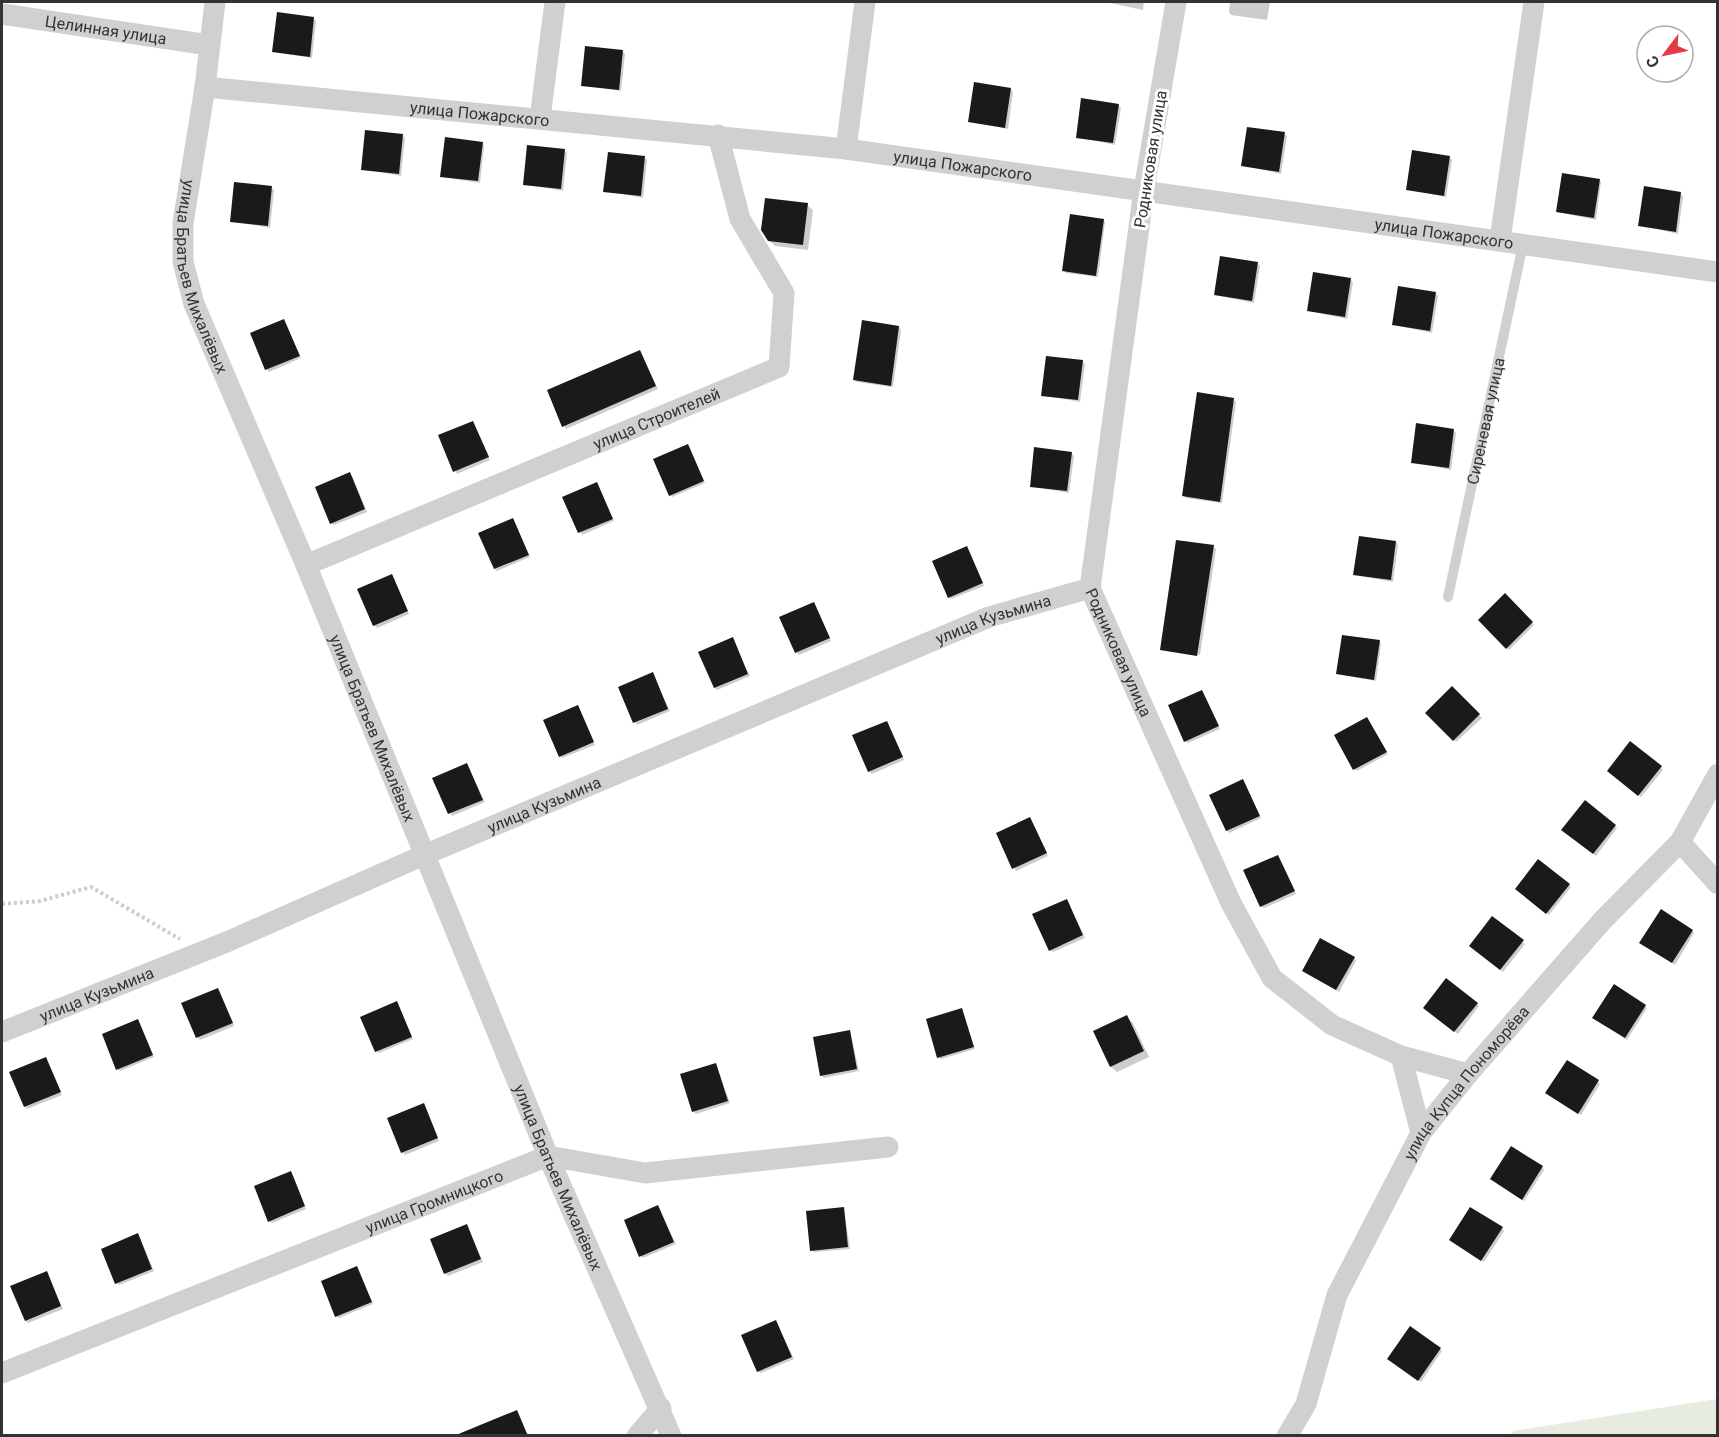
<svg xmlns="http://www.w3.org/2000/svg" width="1719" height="1437" viewBox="0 0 1719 1437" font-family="Roboto,sans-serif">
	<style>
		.green { fill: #e6ecdf }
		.shadow { fill: #0003 }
		.building { fill: #1a1a1a }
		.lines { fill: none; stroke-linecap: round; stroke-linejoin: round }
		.path { stroke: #cdcdcd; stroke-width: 4; stroke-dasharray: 3 3; stroke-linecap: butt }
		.lane { stroke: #d0d0d0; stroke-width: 10 }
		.street { stroke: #d0d0d0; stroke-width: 21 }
		.labels { text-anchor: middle; stroke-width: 6; stroke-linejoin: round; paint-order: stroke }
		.street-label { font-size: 16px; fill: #333; stroke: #fff }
	</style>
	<rect width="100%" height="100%" fill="#fff"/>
	<path class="green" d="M1717,1399v36h-206l2,-4z"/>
	<path class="shadow" d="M1105,2h39l-1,8z
		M1230,2h40l-3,18 -36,-5 -2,-3z
		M314,19l2,2 -4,37 -38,-6z
		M622,51l3,3 -4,37 -38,-6z
		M1011,89l2,3 -5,37 -39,-8z
		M1118,105l3,3 -6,37 -38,-8z
		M1284,134l3,2 -6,38 -38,-9z
		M403,136l2,2 -4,38 -38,-7z
		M482,143l2,3 -4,37 -38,-6z
		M564,151l3,2 -4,38 -39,-7z
		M1449,157l3,3 -6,37 -38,-8z
		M645,158l2,2 -4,38 -38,-7z
		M1599,180l2,2 -5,38 -38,-8z
		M272,188l2,2 -4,38 -38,-7z
		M1681,194l2,2 -5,38 -38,-9z
		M807,205l6,5 -5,40 -33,-4 -6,-6z
		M1103,220l2,2 -7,55 -32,-4 -2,-3z
		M1257,263l3,3 -6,37 -38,-8z
		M1350,279l3,3 -6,37 -38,-8z
		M1435,293l3,3 -6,37 -38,-8z
		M284,321l17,37 -32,14 -3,-3z
		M899,327l2,3 -8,57 -36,-5 -2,-2z
		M640,351l18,38 -92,40 -2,-3z
		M1083,362l2,2 -5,38 -38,-7z
		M1234,400l2,2 -14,101 -36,-5 -2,-2z
		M473,422l17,38 -33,14 -17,-38z
		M1453,430l3,3 -5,37 -38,-8z
		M688,446l17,37 -33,14 -2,-2z
		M1071,453l3,3 -5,37 -38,-7z
		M352,476l15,36 -33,13 -3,-2z
		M597,484l17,37 -32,14 -18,-37z
		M513,520l17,37 -33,14 -2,-2z
		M1396,542l2,3 -5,37 -38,-7z
		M1213,547l3,2 -16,106 -38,-6z
		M967,548l17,38 -33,13 -2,-2z
		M392,576l17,38 -32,14 -3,-3z
		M1505,596l29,29 -25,25 -29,-30z
		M814,603l17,38 -32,14 -3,-3z
		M732,639l18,37 -33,14 -2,-2z
		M1379,641l2,3 -5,37 -38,-7z
		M652,674l18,37 -33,14 -17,-37z
		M1452,688l30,30 -26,24 -29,-29z
		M1202,691l18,38 -32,14 -3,-2z
		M578,707l17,38 -33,13 -2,-2z
		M1367,718l21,36 -31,17 -2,-2z
		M887,722l17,38 -32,14 -3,-3z
		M467,765l18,37 -33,14 -18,-38z
		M1661,767l2,3 -22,27 -30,-24z
		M1243,781l18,37 -32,15 -2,-2z
		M1030,819l18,37 -32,15 -18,-37z
		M1615,826l2,2 -21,28 -30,-24z
		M1278,857l18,37 -32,14 -3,-2z
		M1569,885l2,2 -22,28 -30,-24z
		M1066,900l19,38 -32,14 -3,-2z
		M1493,918l32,26 -22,28 -30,-24z
		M1692,931l2,2 -19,32 -31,-20z
		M1354,958l2,3 -17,31 -36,-21z
		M218,990l16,36 -34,14 -3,-3z
		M397,1003l16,36 -34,14 -3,-2z
		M1477,1004l2,2 -21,28 -31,-24z
		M1645,1006l2,2 -20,32 -30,-20z
		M961,1010l14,39 -34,10 -3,-2z
		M1127,1017l6,6 16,34 -32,15 -6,-5 -16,-35z
		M138,1021l16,36 -34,14 -3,-2z
		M850,1031l9,40 -35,7 -3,-3z
		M46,1059l16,36 -35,14 -2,-2z
		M716,1064l14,39 -34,11 -3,-3z
		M1598,1081l2,3 -19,31 -31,-19z
		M423,1104l16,37 -34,14 -3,-3z
		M1542,1167l2,3 -20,31 -33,-22z
		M293,1175l13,34 -34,14 -3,-2z
		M658,1207l18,37 -33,14 -2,-2z
		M844,1209l6,40 -36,3 -2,-2z
		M467,1226l16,36 -35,14 -3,-3z
		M1502,1228l2,3 -20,31 -30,-19z
		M140,1238l14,33 -35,14 -2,-2z
		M357,1268l16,36 -34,14 -3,-2z
		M47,1273l16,36 -35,14 -2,-2z
		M776,1322l18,37 -33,14 -3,-2z
		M1440,1349l2,2 -21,31 -30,-21z"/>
	<path class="building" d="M277,12l37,5 -4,40 -38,-5z
		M585,46l38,4 -4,40 -38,-4z
		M974,82l37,6 -6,40 -37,-6z
		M1081,98l38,6 -6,39 -37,-5z
		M1247,127l38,5 -6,40 -38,-6z
		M365,130l38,4 -4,40 -38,-4z
		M445,137l38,5 -5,39 -38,-4z
		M527,145l38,4 -4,40 -38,-4z
		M1412,150l38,6 -6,40 -38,-6z
		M608,152l37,4 -4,40 -38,-4z
		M1562,173l38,6 -6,39 -38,-6z
		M234,182l38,4 -4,40 -38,-4z
		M1644,186l37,6 -5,40 -38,-6z
		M765,198l43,5 -5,42 -35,-4 -7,-11z
		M1070,214l34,5 -8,57 -34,-5z
		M1220,256l38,6 -6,39 -38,-6z
		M1313,272l38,6 -6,39 -38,-6z
		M1398,286l38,6 -6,39 -38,-6z
		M284,319l16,37 -35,14 -15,-37z
		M862,320l37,6 -8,60 -38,-6z
		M640,350l16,36 -94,41 -15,-37z
		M1046,356l37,4 -5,40 -37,-4z
		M1197,392l37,6 -14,104 -38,-6z
		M473,421l16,36 -36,15 -15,-37z
		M1416,423l38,6 -5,39 -38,-5z
		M688,444l16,37 -35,15 -16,-37z
		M1034,447l38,5 -5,39 -37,-4z
		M350,472l15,37 -35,15 -15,-37z
		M597,482l16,37 -35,14 -16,-36z
		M513,518l16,37 -35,14 -16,-36z
		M1359,536l37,5 -5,39 -38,-5z
		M1176,540l38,5 -17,111 -37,-6z
		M967,546l16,37 -35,15 -16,-37z
		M392,574l16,37 -35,15 -16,-37z
		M1505,593l28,29 -27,27 -28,-29z
		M814,602l16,36 -35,15 -16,-36z
		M1342,635l38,5 -6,40 -38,-6z
		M733,637l15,37 -34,14 -16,-36z
		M653,672l15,37 -35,14 -15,-36z
		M1452,686l28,28 -27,27 -28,-28z
		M1202,690l17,36 -35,16 -16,-37z
		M578,705l16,37 -35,15 -16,-37z
		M1367,717l20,35 -34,18 -19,-35z
		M887,721l16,36 -35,15 -16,-37z
		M1630,741l32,25 -24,30 -31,-25z
		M467,763l16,37 -35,14 -16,-36z
		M1243,779l17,37 -34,15 -17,-36z
		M1585,800l31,25 -23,29 -32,-24z
		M1030,817l17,36 -35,16 -16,-36z
		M1278,855l17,36 -35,16 -17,-37z
		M1538,859l32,25 -24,30 -31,-25z
		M1067,899l16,36 -34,16 -17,-37z
		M1661,909l32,21 -21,33 -33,-20z
		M1492,916l32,24 -24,30 -31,-24z
		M1320,938l35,19 -19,33 -34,-19z
		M1446,978l32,25 -24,29 -31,-24z
		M1614,984l32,21 -21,33 -33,-20z
		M218,988l15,35 -37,15 -15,-35z
		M397,1001l15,36 -37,15 -15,-35z
		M962,1008l12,39 -37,11 -11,-39z
		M1127,1015l17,36 -34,16 -17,-36z
		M138,1019l15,36 -37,15 -14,-36z
		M850,1030l7,39 -37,7 -7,-39z
		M46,1057l15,35 -37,15 -15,-35z
		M1567,1060l32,20 -21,34 -33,-21z
		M716,1063l12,38 -36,11 -12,-38z
		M424,1103l14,35 -37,15 -14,-35z
		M1511,1146l32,20 -21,34 -32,-21z
		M291,1171l14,35 -37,16 -14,-36z
		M658,1205l16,37 -35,15 -15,-37z
		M844,1207l4,40 -38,4 -4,-40z
		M1470,1207l33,20 -22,34 -32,-21z
		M467,1224l14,35 -37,15 -14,-35z
		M138,1233l14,36 -37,15 -14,-35z
		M357,1266l15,36 -37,15 -14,-36z
		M47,1271l14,35 -36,15 -15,-35z
		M776,1320l16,37 -35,15 -16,-37z
		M1410,1326l31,22 -23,33 -31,-22z
		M517,1410l11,26h-72v-1z"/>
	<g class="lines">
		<path class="path" d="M2,904l38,-3 51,-14 89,52"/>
		<path class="lane" id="s1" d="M1448,597l75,-353"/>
		<g class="street">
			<path id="s2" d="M215,2l-10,85 -22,136v39l11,42 112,261 242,591 123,280"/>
			<path id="s3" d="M1176,2l-32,188 -54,398 141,315 41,75 60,47 69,31 20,77"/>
			<path id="s4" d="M2,14l207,31"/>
			<path id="s5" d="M205,87l641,62 872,123"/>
			<path d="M540,118l15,-116"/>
			<path d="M846,149l19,-147"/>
			<path d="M1500,240l34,-238"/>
			<path id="s6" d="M306,565l473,-198 5,-74 -44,-74 -22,-84"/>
			<path d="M1680,842l38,42"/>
			<path id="s7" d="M2,1032l227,-91 195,-86 565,-238 101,-29"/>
			<path d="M1401,1056l67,18"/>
			<path id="s8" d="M2,1373l546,-217 97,17 243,-26"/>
			<path d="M637,1436l24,-28"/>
			<path id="s9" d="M1287,1436l19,-32 31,-109 84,-162 47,-59 134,-153 78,-79 38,-68"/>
		</g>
	</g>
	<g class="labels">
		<g class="street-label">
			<text dy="6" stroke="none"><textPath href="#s4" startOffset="105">Целинная улица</textPath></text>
			<text dy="6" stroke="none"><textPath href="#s5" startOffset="276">улица Пожарского</textPath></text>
			<text transform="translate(1150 159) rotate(-81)" y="6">Родниковая улица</text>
			<text dy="6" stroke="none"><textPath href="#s5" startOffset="762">улица Пожарского</textPath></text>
			<text dy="6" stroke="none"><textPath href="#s5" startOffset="1248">улица Пожарского</textPath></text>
			<text dy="6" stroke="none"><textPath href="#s2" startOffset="280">улица Братьев Михалёвых</textPath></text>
			<text dy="6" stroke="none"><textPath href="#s6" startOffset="380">улица Строителей</textPath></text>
			<text dy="6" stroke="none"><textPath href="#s1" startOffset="180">Сиреневая улица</textPath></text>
			<text dy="6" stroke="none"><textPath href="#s7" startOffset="1074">улица Кузьмина</textPath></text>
			<text dy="6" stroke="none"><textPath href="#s3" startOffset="663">Родниковая улица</textPath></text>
			<text dy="6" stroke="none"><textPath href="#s2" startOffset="766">улица Братьев Михалёвых</textPath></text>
			<text dy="6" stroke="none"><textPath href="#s7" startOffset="588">улица Кузьмина</textPath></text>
			<text dy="6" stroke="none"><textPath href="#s7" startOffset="102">улица Кузьмина</textPath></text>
			<text dy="6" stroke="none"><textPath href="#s9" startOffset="400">улица Купца Пономорёва</textPath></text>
			<text dy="6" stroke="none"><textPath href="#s2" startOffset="1252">улица Братьев Михалёвых</textPath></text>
			<text dy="6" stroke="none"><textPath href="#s8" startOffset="465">улица Громницкого</textPath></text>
		</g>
	</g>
	<rect width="1719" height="1437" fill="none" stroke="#333333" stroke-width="6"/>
	<g transform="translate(1665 54) rotate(238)"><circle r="28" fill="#ffffff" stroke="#adadad" stroke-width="1.5"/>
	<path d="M0-4.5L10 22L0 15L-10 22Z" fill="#e63946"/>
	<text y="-9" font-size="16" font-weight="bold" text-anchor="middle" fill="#333333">С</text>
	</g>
</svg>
